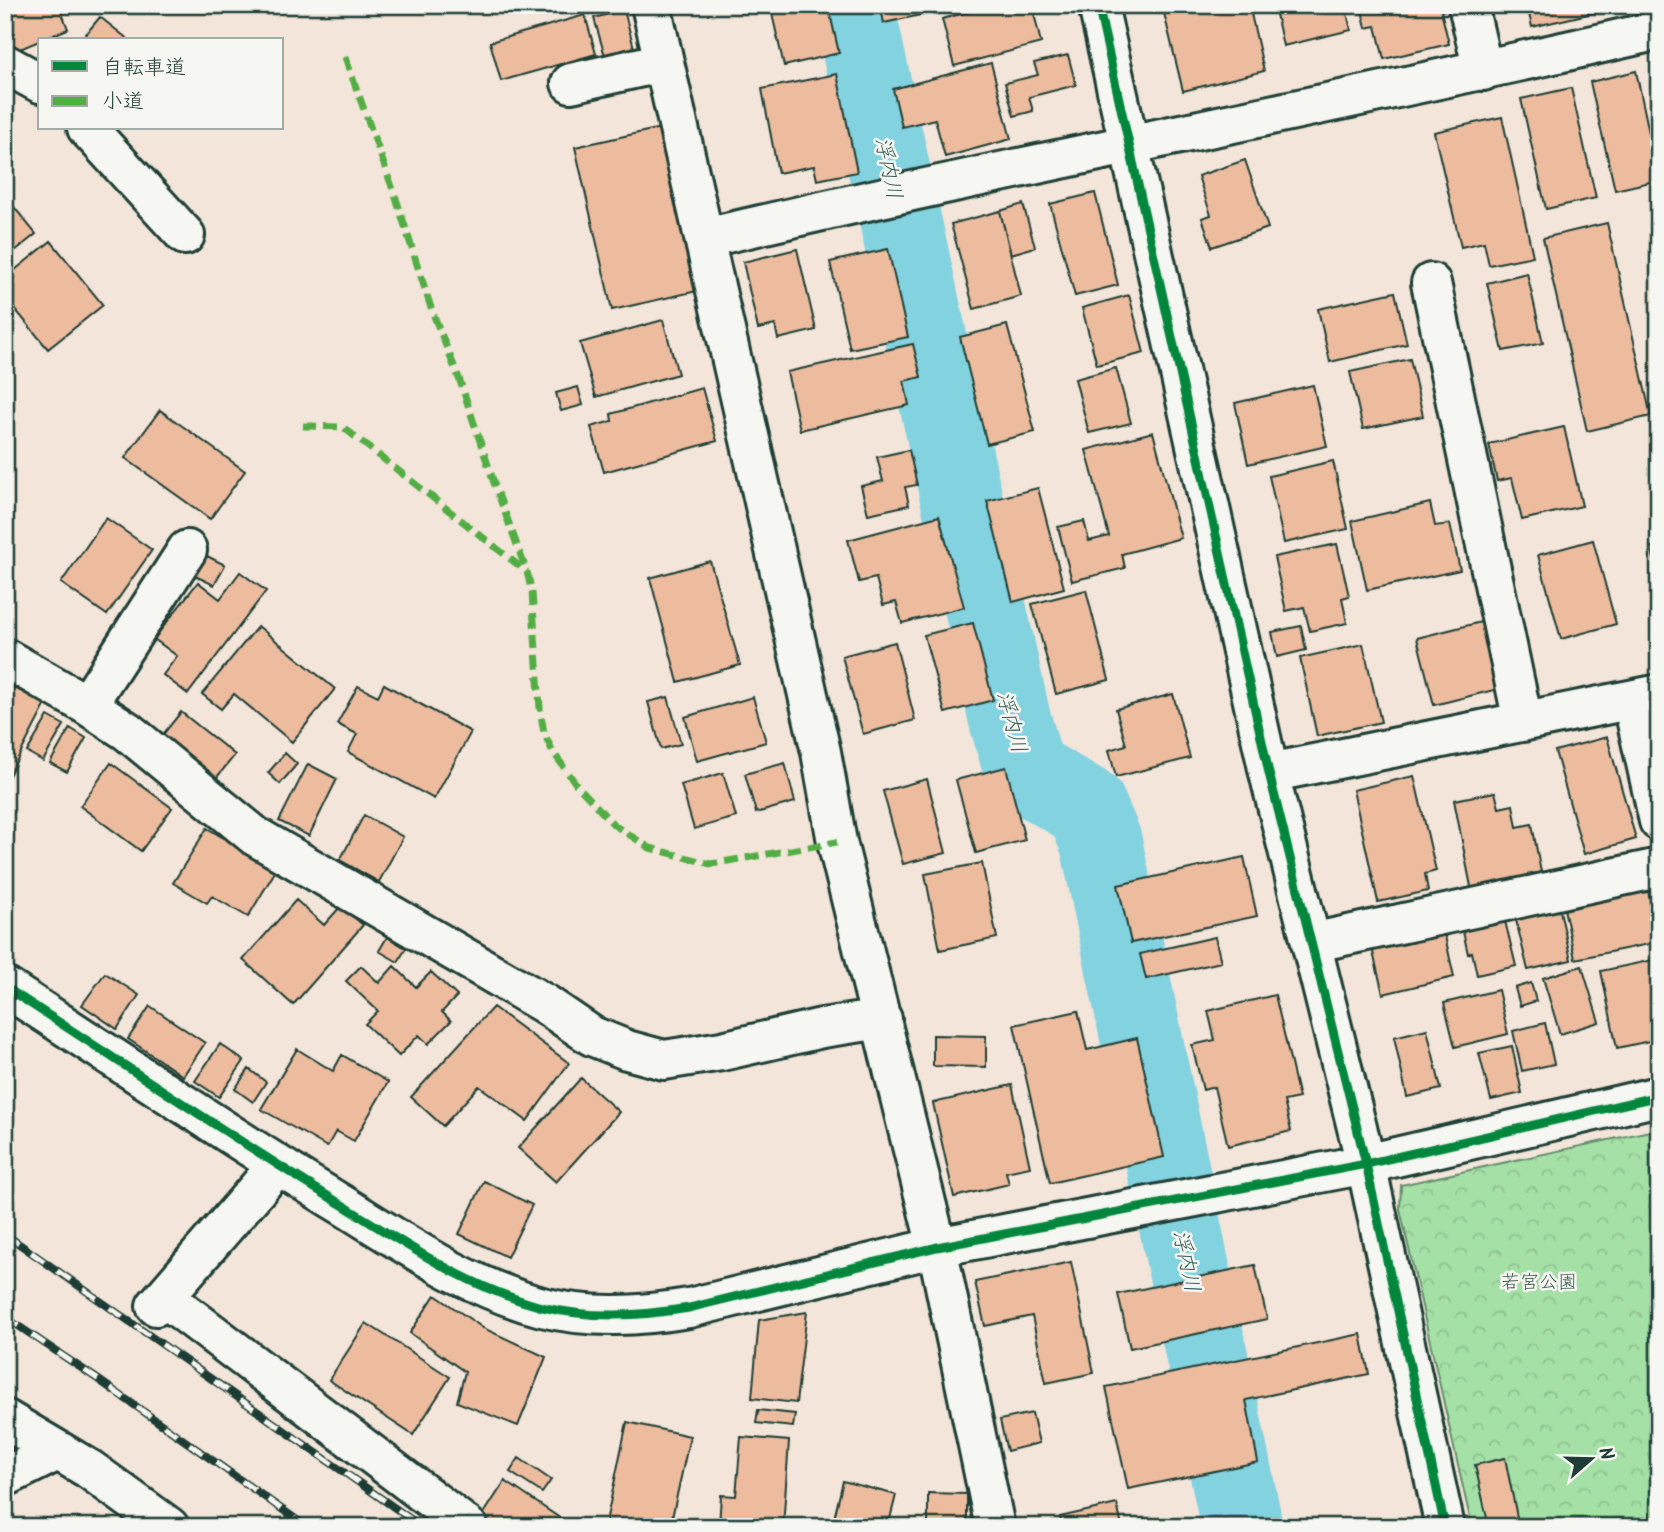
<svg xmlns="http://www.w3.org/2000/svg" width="1664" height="1532" viewBox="0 0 1664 1532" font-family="Kalam,'Klee One',sans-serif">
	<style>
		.park { fill: url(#park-crowns); stroke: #628e6d; stroke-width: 2 }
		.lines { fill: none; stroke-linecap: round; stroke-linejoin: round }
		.river { stroke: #83d2e0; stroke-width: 82 }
		.building { fill: #edbc9e; stroke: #1f3d34; stroke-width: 2 }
		.minor-casing { stroke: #1f3d34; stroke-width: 44 }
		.minor { stroke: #f6f6f2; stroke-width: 38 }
		.rail-casing { stroke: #1f3d34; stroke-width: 8 }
		.rail { stroke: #f6f6f2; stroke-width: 5; stroke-dasharray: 16; stroke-linecap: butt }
		.quiet { stroke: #52ad45; stroke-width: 7; stroke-dasharray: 14 7; stroke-linecap: butt }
		.cycleway-casing { stroke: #f6f6f2; stroke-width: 13 }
		.cycleway { stroke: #00873e; stroke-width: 9 }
		.labels { text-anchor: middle; stroke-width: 5; stroke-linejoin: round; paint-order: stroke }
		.park-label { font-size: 19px; fill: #3a5e4b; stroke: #f6f6f2 }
		.water-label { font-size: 21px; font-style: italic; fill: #335b56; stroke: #f6f6f2 }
	</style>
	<defs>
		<pattern id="park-crowns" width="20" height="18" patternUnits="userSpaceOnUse" patternTransform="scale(1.75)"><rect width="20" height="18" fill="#a5e0a6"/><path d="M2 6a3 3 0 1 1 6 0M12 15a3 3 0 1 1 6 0" fill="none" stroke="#8ec190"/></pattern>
	</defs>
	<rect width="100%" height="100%" fill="#f3e5d9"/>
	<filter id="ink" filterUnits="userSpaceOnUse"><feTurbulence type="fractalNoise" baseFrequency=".0143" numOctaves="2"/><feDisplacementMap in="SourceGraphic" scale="14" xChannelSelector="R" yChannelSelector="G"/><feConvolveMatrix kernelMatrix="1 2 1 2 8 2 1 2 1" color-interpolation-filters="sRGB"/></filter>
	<g filter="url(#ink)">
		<path class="park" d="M1659,1129v398h-187l-72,-318 1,-24z"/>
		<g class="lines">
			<path class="river" d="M853,5l157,715 15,52 61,35 15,35 141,685"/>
		</g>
		<path class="building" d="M26,5h33l9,24 -60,25 -3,-6v-34z
			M770,5h58l11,48 -55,13z
			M880,5h86l-82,18z
			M995,5h37l9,38 -87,23 -12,-47z
			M1162,5h87l15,66 -81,20z
			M1274,5h71l6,25 -68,16z
			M1361,5h88l1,4 -9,2 8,33 -65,15 -8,-33 -10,2z
			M1527,5h100l-95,22z
			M624,10l10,38 -29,8 -11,-38z
			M585,15l11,39 -95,27 -11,-39z
			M100,17l29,23h-48z
			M1068,55l8,30 -47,12 4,14 -19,5 -9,-33 33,-8 -4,-12z
			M991,63l20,76 -66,18 -10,-38 -33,8 -9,-38z
			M1636,71l23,109 -44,10 -25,-108z
			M837,74l20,98 -40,8 -3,-14 -36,7 -16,-84z
			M1571,88l25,110 -50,11 -25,-110z
			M1502,117l31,139 -44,9 -5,-23 -23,5 -27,-115z
			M661,128l36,163 -85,19 -37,-163z
			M1245,160l23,68 -56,19 -10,-29 9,-3 -13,-39z
			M1095,193l23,92 -43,11 -25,-92z
			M5,196l31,38 -31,25z
			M1023,204l12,43 -24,7 -11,-43z
			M1000,211l21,85 -47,13 -23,-85z
			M1607,223l44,193 -64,15 -44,-193z
			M51,241l52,64 -55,44 -43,-52v-19z
			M797,249l19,81 -38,9 -3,-14 -17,4 -15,-67z
			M888,249l20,88 -58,12 -20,-87z
			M1527,273l16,70 -40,8 -16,-68z
			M1395,292l12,52 -77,18 -12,-53z
			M1129,295l15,58 -47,12 -15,-57z
			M663,320l15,54 -82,23 -16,-54z
			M1007,325l28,107 -48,12 -27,-107z
			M913,344l8,33 -17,4 5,24 -109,25 -13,-58z
			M1410,359l13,57 -60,13 -13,-57z
			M1116,368l15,55 -42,10 -14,-54z
			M1313,385l14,61 -79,18 -13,-61z
			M578,387l5,18 -22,6 -5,-18z
			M702,388l15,53 -113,31 -13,-45 21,-6 -1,-7z
			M160,410l85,61 -35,48 -85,-61z
			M1564,427l18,79 -60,14 -10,-42 -15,3 -8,-37z
			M1153,432l28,106 -59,16 3,14 -53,13 -14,-54 26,-6 5,20 20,-5 -23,-86z
			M909,450l8,35 -12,2 4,18 -41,9 -7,-28 22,-5 -6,-24z
			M1333,461l15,68 -64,14 -15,-67z
			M1038,488l26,100 -51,14 -26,-101z
			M1430,503l5,23 15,-2 10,46 -93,20 -15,-69z
			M939,516l25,91 -62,16 -6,-21 -13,3 -7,-27 -17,4 -11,-42z
			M106,518l46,32 -45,65 -46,-32z
			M1593,540l23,84 -55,15 -23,-84z
			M1337,544l12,52 -7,2 5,25 -37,8 -6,-24 -18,4 -12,-54z
			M1659,545v35l-8,-33z
			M199,552l26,13 -11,20 -25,-12z
			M710,561l30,104 -62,17 -28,-104z
			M240,572l26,19 -78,103 -25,-19 14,-19 -23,-17 44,-57 22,17z
			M1086,590l23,90 -53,14 -24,-90z
			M1485,621l17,67 -68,17 -17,-67z
			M973,623l20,77 -48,13 -21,-78z
			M258,626l77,63 -43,53 -58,-48 -13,15 -19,-15z
			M1301,626l5,24 -29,7 -5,-25z
			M895,642l20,78 -52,14 -21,-78z
			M1363,644l18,78 -64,14 -17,-78z
			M5,683l41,21 -41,79z
			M384,684l87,48 -37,67 -86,-47 9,-18 -20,-10 21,-38 20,10z
			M1173,694l17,64 -74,19 -7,-27 17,-5 -10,-36z
			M668,697l13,47 -20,5 -13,-47z
			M753,697l13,45 -69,19 -12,-44z
			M181,712l54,43 -22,27 -53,-44z
			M48,716l16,9 -21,36 -16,-9z
			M70,728l16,10 -19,34 -17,-9z
			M1607,737l29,102 -52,15 -29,-103z
			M285,753l12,11 -17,20 -12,-11z
			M111,763l61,45 -31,43 -61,-45z
			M785,763l10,39 -39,11 -11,-39z
			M308,764l29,15 -28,57 -30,-15z
			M1006,767l19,73 -49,13 -20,-73z
			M723,773l13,44 -42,12 -13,-44z
			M1414,776l22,95 -11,3 3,17 -50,11 -25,-112z
			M927,779l19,74 -43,11 -20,-73z
			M1495,792l4,16 14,-3 4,22 15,-3 10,54 -70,14 -18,-92z
			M364,815l39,22 -24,45 -39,-22z
			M207,828l69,42 -28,47 -36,-21 -5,7 -34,-20z
			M1244,857l13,59 -126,27 -13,-58z
			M982,863l15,75 -57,12 -15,-76z
			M1647,886l12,56 -84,17 -12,-55z
			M296,900l28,25 17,-19 22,19 -70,80 -50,-45z
			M1559,906l12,54 -43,10 -13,-54z
			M1504,917l12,49 -39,9 -5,-23 -4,2 -6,-27z
			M1443,927l11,50 -71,17 -12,-50z
			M387,937l19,11 -8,14 -19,-11z
			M1215,937l6,25 -75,17 -6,-25z
			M1658,959l1,80 -42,9 -16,-77z
			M361,966l18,17 15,-17 22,21 15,-15 26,24 -15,16 9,9 -23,23 -9,-9 -20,21 -34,-32 13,-13 -32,-30z
			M1582,966l17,56 -39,12 -17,-56z
			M105,973l34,22 -22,34 -35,-24z
			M1531,983l5,18 -16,5 -5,-18z
			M1498,990l10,44 -53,13 -11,-44z
			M1275,995l24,103 -15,3 7,30 -63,15 -14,-59 -11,3 -11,-45 23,-5 -7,-29z
			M150,1006l55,37 -22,33 -55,-37z
			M493,1007l76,56 -42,58 -48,-35 -36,40 -32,-29z
			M1078,1011l9,39 50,-12 27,119 -114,26 -36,-158z
			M1545,1023l9,41 -32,7 -9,-40z
			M1427,1029l14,60 -34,8 -13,-60z
			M933,1035l53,1v31l-53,-1z
			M220,1044l24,17 -25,36 -24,-16z
			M1512,1046l10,47 -31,7 -12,-47z
			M297,1049l36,22 9,-16 46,27 -34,59 -18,-10 -9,16 -66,-38z
			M249,1069l17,13 -13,20 -18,-13z
			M581,1078l38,34 -63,70 -38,-34z
			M1012,1085l18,82 -24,5 3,12 -55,13 -21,-94z
			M484,1181l48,24 -25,52 -48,-23z
			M1071,1262l23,111 -48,10 -14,-67 -47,10 -10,-44z
			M1255,1265l12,54 -137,29 -12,-54z
			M435,1295l48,33 63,29 -28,69 -61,-24 8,-30 -55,-39z
			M807,1312l-11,91 -44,-5 7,-78z
			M366,1323l84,54 -37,58 -84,-55z
			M1361,1334l8,40 -123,26 12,62 -130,27 -22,-102z
			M758,1410l37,4 -2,13 -37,-4z
			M1032,1413l7,30 -32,8 -7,-31z
			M627,1422l63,14 -20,91h-65z
			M741,1437l48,4 -6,86 -64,-1 2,-31 15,1z
			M519,1458l32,22 -9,13 -32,-21z
			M1505,1458l14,69h-30l-14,-62z
			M505,1481l68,46h-80l-12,-9z
			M843,1481l53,14 -8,32h-56z
			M928,1493l39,1v33h-39z
			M1117,1504l5,23h-60l-2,-10z"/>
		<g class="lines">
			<defs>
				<path id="minor" d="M651,5l170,747 16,90 100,405 58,280
					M1098,5l171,768 97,391 79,363
					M1468,5l15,66
					M5,64l35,19
					M571,83l93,-21
					M87,128l98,107
					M705,238c317,-75 637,-134 954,-208
					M1431,283l92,439
					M5,658l82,47 40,26 128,105 290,168 47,32 35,14 37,10 58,-9 100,-23 60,-9
					M1632,700l27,121
					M87,705l100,-155
					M1269,773l390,-79
					M1311,943l348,-75
					M5,987c113,73 224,149 339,219 63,39 125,82 198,101 49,12 98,9 147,1l248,-61 429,-83 293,-68
					M164,1297l304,230
					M156,1306l122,-141
					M5,1419l84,50 80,58
					M5,1477l52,-26"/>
			</defs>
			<use href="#minor" class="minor-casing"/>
			<use href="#minor" class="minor"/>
			<defs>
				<path id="rail" d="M5,1234l417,293
					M5,1317l91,61 211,149"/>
			</defs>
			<use href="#rail" class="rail-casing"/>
			<use href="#rail" class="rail"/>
			<path class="quiet" d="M345,57l50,138 37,116 28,70 34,102 33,89 5,20 8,116 4,25 9,19 23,32 38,41 36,23 61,16 126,-22
				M303,426l40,1 184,145"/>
			<defs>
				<path id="cycleway" d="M1098,5l171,768 97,391 79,363
					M5,987c113,73 224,149 339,219 63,39 125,82 198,101 49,12 98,9 147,1l248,-61 429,-83 293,-68"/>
			</defs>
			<use href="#cycleway" class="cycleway-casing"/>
			<use href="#cycleway" class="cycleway"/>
		</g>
	</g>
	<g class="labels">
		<g class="park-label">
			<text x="1539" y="1288">若宮公園</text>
		</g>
		<g class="water-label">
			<text transform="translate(889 168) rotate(78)" y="7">浮内川</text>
			<text transform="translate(1012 722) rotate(75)" y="7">浮内川</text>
			<text transform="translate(1187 1261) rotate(78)" y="7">浮内川</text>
		</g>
	</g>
	<rect width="1664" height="1532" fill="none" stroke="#f6f6f2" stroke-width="28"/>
	<rect x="14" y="14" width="1636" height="1504" fill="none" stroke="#1f3d34" stroke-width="2.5" filter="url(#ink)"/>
	<rect x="38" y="38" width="245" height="91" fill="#f6f6f2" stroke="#a0aca6" stroke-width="2"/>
	<rect x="52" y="61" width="35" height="10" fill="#00873e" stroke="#a0aca6" stroke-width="2"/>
	<text x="102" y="74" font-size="21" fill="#1f3d34">自転車道</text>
	<rect x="52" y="96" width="35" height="10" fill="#52ad45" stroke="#a0aca6" stroke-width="2"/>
	<text x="102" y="108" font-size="21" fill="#1f3d34">小道</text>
	<g transform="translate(1591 1459) rotate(70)" stroke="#f6f6f2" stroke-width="5" paint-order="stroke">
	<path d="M0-5L12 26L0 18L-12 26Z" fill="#1f3d34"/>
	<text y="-10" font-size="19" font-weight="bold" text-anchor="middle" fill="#1f3d34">N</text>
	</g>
</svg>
